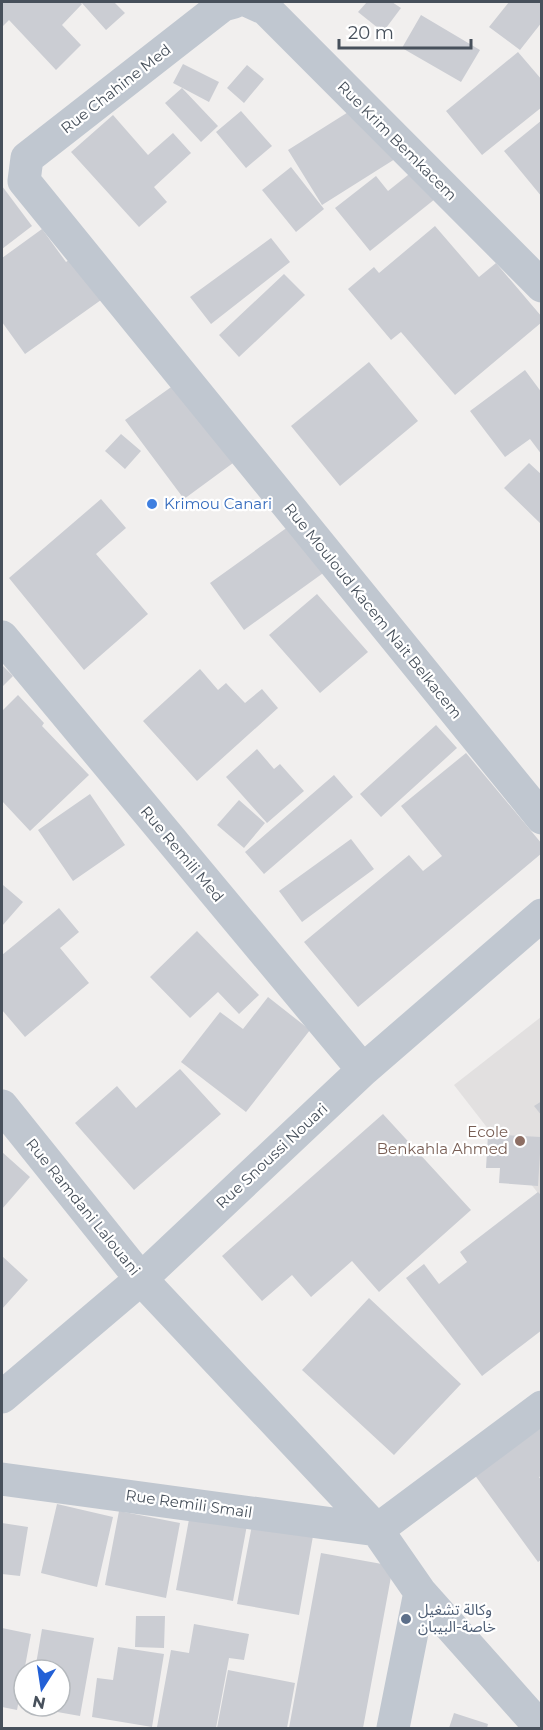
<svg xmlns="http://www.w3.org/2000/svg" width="543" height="1730" viewBox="0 0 543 1730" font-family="Montserrat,'Noto Sans Arabic',sans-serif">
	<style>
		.education { fill: #e2e0e0 }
		.building { fill: #cbcdd3 }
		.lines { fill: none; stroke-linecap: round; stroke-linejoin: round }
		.minor { stroke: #c0c7d0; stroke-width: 33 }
		.shop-dot { fill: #3f7fe0; stroke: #fff; stroke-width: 2 }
		.education-dot { fill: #8d6e63; stroke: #fff; stroke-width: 2 }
		.service-dot { fill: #5c6f8a; stroke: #fff; stroke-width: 2 }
		.labels { text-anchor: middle; stroke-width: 4.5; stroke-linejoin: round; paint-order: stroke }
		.street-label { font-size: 15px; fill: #47505b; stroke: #fff }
		.shop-label { font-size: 15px; fill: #366cbe; stroke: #fff; text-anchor: start }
		.education-label { font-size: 15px; fill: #785e54; stroke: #fff; text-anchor: end }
		.service-label { font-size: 15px; fill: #4e5e75; stroke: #fff; text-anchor: start }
	</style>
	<rect width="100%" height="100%" fill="#f1efee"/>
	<path class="education" d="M541,1017v180l-87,-112z"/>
	<path class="building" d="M2,2h78l2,2 -20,21 19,20 -25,25 -47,-50 -7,7z
		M81,2h33l11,11 -19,17z
		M367,2h25l9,6 -18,24 -25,-20z
		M509,2h33v20l-22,28 -31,-23z
		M421,15l59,35 -19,32 -59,-34z
		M518,52l24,28v27l-60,48 -36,-44z
		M183,64l36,18 -10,20 -36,-19z
		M247,65l17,14 -20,24 -17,-15z
		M182,88l36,38 -17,16 -36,-39z
		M361,104l34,55 -73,46 -34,-55z
		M241,111l31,35 -26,22 -30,-36z
		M113,115l35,40 25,-22 18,20 -37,34 13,15 -28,25 -68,-75z
		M542,120v77l-38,-46z
		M291,167l33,42 -28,23 -34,-42z
		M413,171l22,28 -65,52 -35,-43 41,-32 12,15z
		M2,186l30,40 -30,23z
		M435,226l44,51 17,-14 46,54v5l-87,73 -54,-63 -10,8 -43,-51 26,-22 5,6z
		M42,229l24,33 6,-4 29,42 -76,54 -23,-32v-64z
		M271,238l19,24 -79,62 -21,-27z
		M284,274l21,21 -66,62 -20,-22z
		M369,362l49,59 -78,65 -49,-60z
		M525,370l17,23v62l-12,-16 -25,18 -35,-46z
		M174,385l59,78 -49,36 -59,-79z
		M121,434l20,17 -16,18 -20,-18z
		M529,463l13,12v50l-38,-37z
		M101,499l25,29 -30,26 52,60 -64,56 -75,-92z
		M292,524l34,47 -82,59 -34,-47z
		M317,594l51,58 -48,41 -51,-58z
		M2,665l11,11 -11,11z
		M200,669l18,21 8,-7 19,20 17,-14 16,19 -81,73 -54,-60z
		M18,695l26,28 -2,3 47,49 -59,56 -28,-30v-90z
		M436,725l21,23 -76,69 -21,-23z
		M257,749l17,20 6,-5 24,27 -37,32 -41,-46z
		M466,753l76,91v9l-184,154 -54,-65 105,-87 14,16 19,-15 -41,-50z
		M334,775l19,22 -89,77 -19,-22z
		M90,794l35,51 -52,36 -35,-51z
		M239,800l26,23 -21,25 -27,-23z
		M351,839l23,30 -72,53 -23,-31z
		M3,885l20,17 -21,24v-39z
		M59,908l20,24 -19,16 29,35 -64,54 -23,-27v-55z
		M197,931l62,64 -20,19 -21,-22 -28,26 -40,-41z
		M268,997l42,33 -64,82 -65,-50 39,-50 23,17z
		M180,1069l41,45 -87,76 -59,-67 42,-37 19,22z
		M542,1101v15l-8,-10z
		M383,1114l88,96 -92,82 -27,-31 -41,36 -19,-22 -30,26 -40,-45z
		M488,1134l53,3 -3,49 -39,-3 1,-15h-14z
		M2,1152l28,25 -28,32z
		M538,1192l4,4v134l-60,46 -76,-98 18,-14 15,20 28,-22 -7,-10z
		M2,1256l26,24 -26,29z
		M369,1298l92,86 -67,71 -92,-85z
		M542,1425v51l-3,1 3,4v78l-4,3 -64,-88z
		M57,1504l56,13 -16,70 -56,-14z
		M119,1511l61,12 -14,75 -61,-13z
		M190,1514l57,11 -14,76 -57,-11z
		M2,1523l26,4 -8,49 -18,-2z
		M252,1525l61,11 -14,79 -62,-11z
		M321,1553l72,13 -30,162h-74z
		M136,1616h29l-1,32 -29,-1z
		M194,1624l55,10 -5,26 -15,-2 -13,70 -59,-1 14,-77 18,3z
		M2,1628l29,6 -14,76 -15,-3z
		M42,1629l52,9 -14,78 -51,-9 31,-1v-36h-25z
		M118,1647l46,7 -12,73 -60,-10 5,-39 16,2z
		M228,1670l67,13 -8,45h-70z
		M454,1713l34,11 -1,4h-38z"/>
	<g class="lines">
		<path class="minor" d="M234,2l-11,3 -196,153 -3,23 518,637
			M250,2l16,7 276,277
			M2,637l361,433
			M2,1106l139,173 236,251 43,62 121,136
			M2,1397l139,-118 222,-209 179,-155
			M2,1479l375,51 165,-123
			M393,1728l27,-136"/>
	</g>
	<circle class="shop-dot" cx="152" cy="504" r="6"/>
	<circle class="education-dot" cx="520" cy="1141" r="6"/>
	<circle class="service-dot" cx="406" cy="1619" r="6"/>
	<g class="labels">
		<g class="street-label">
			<text transform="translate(116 89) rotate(-38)" y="5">Rue Chahine Med</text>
			<text transform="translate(397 141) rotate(45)" y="5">Rue Krim Bemkacem</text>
			<text transform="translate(373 611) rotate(51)" y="5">Rue Mouloud Kacem Nait Belkacem</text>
			<text transform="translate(182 854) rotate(50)" y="5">Rue Remili Med</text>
			<text transform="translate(272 1156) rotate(-43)" y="5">Rue Snoussi Nouari</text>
			<text transform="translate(83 1207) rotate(51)" y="5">Rue Ramdani Lalouani</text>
			<text transform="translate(189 1504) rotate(8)" y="5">Rue Remili Smail</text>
		</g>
		<g class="shop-label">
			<text x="164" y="509">Krimou Canari</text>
		</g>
		<g class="education-label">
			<text x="508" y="1137">Ecole<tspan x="508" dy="17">Benkahla Ahmed</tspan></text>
		</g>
		<g class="service-label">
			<text x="418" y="1615">وكالة تشغيل<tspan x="418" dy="17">خاصة-البيبان</tspan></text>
		</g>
	</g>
	<rect width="543" height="1730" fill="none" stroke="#47505b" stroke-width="6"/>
	<g transform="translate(42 1688) rotate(192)"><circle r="28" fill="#ffffff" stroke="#b5b9bd" stroke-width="1.5"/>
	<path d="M0-4.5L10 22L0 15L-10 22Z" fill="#2360d6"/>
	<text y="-9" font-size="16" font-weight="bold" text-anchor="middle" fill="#47505b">N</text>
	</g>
	<path d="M339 39v9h132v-9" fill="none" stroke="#47505b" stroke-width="3"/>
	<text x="348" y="39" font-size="18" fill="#47505b" stroke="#ffffff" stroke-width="4.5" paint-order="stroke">20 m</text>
</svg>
